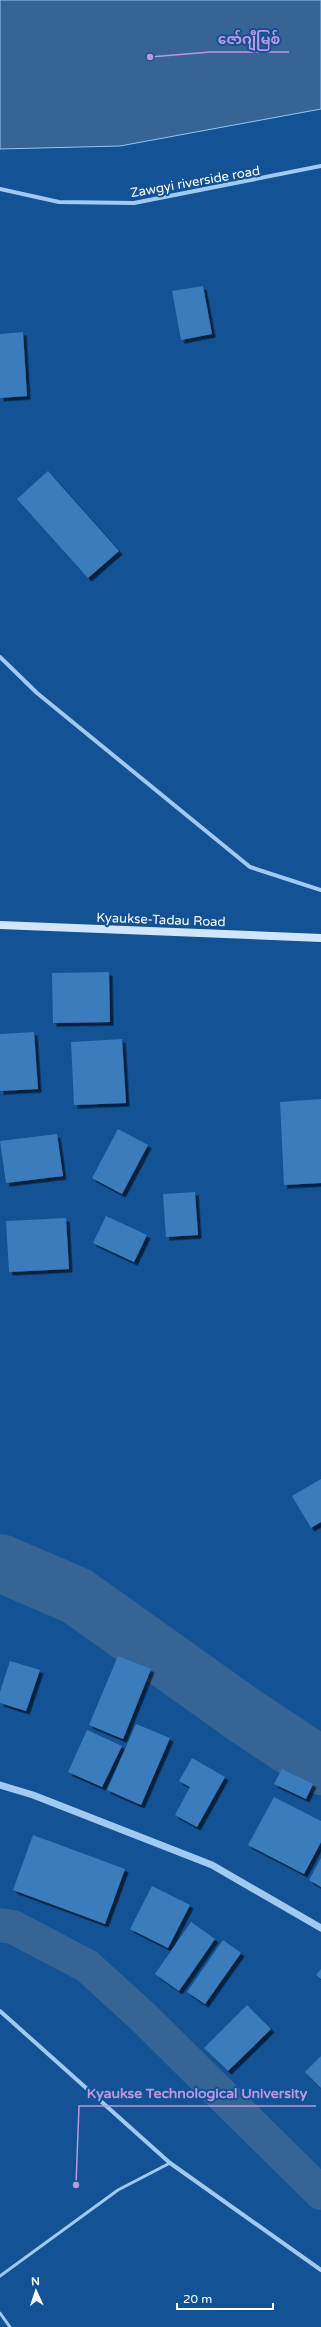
<svg xmlns="http://www.w3.org/2000/svg" width="321" height="2327" viewBox="0 0 321 2327" font-family="'Varela Round','Noto Sans Myanmar',sans-serif">
	<style>
		.water { fill: #356495; stroke: #93c6f6 }
		.lines { fill: none; stroke-linecap: round; stroke-linejoin: round }
		.canal { stroke: #356495; stroke-width: 34 }
		.river { stroke: #356495; stroke-width: 58 }
		.building { fill: #3b7cbd; filter: url(#shadow) }
		.service { stroke: #a1caf3; stroke-width: 3 }
		.minor { stroke: #a1caf3; stroke-width: 4 }
		.tertiary { stroke: #a1caf3; stroke-width: 7 }
		.secondary { stroke: #d1e6fc; stroke-width: 8 }
		.labels { text-anchor: middle; stroke-width: 4; stroke-linejoin: round; paint-order: stroke }
		.street-label { font-size: 13px; fill: #fff; stroke: #125295 }
		.leader { fill: none; stroke: #bd96df; stroke-width: 1.5 }
		.callout-dot { fill: #bd96df; stroke: #125295; stroke-width: 1.5 }
		.callout-label { font-size: 14px; text-anchor: middle; font-weight: bold; fill: #bd96df; stroke: #125295; stroke-width: 4; stroke-linejoin: round; paint-order: stroke }
	</style>
	<defs>
		<filter id="shadow"><feDropShadow dx="3.5" dy="3.5" stdDeviation="0" flood-color="#0009"/></filter>
	</defs>
	<rect width="100%" height="100%" fill="#125295"/>
	<path class="water" d="M0,0h321v109l-201,37 -120,3z"/>
	<g class="lines">
		<path class="canal" d="M0,1925l13,2 74,39 55,50 179,177"/>
		<path class="river" d="M0,1563l77,33 167,119 77,51"/>
	</g>
	<path class="building" d="M203,286l9,48 -31,6 -9,-49z
		M23,332l4,64 -27,2v-64z
		M48,471l71,80 -31,27 -71,-79z
		M109,972l1,50 -57,1 -1,-50z
		M34,1032l4,57 -38,2v-57z
		M122,1039l4,64 -52,2 -3,-63z
		M321,1099v84l-37,2 -4,-83z
		M118,1129l30,16 -26,49 -30,-16z
		M57,1134l6,42 -57,7 -6,-42z
		M195,1192l3,43 -32,2 -3,-43z
		M106,1216l41,19 -13,27 -41,-19z
		M66,1218l3,51 -60,3 -3,-51z
		M321,1479v43l-10,6 -19,-32z
		M118,1656l33,13 -28,70 -34,-14z
		M10,1661l30,9 -14,41 -26,-8v-11z
		M136,1724l34,14 -29,67 -34,-15z
		M87,1730l35,16 -20,41 -34,-15z
		M192,1758l33,19 -28,50 -22,-12 15,-28 -11,-6z
		M282,1769l31,15 -7,15 -32,-15z
		M274,1797l47,24v21l-17,32 -56,-29z
		M33,1835l92,34 -20,55 -92,-34z
		M321,1858v29l-12,-7z
		M152,1886l38,19 -22,43 -38,-19z
		M191,1922l24,17 -36,52 -24,-17z
		M223,1940l18,13 -36,51 -18,-12z
		M321,1969v10l-5,-4z
		M247,2005l24,24 -43,42 -24,-23z
		M321,2056v32l-16,-16z"/>
	<g class="lines">
		<path class="service" d="M0,2276l118,-86 52,-27
			M0,2313l10,14"/>
		<path class="minor" d="M0,189l59,13 75,1 187,-37
			M0,657l37,36 213,174 71,23
			M0,2011l170,152 151,107"/>
		<path class="tertiary" d="M0,1785l33,10 179,70 109,63"/>
		<path class="secondary" d="M0,925l321,13"/>
	</g>
	<g class="labels">
		<g class="street-label">
			<text transform="translate(195 181) rotate(-10)" y="5">Zawgyi riverside road</text>
			<text transform="translate(161 919) rotate(2)" y="5">Kyaukse-Tadau Road</text>
		</g>
	</g>
	<path class="leader" d="M150 57L210 52H289M76 2185L79 2106H316"/>
	<g class="callout-dot">
		<circle cx="150" cy="57" r="4"/>
		<circle cx="76" cy="2185" r="4"/>
	</g>
	<g class="callout-label">
		<text x="249" y="44">ဇော်ဂျီမြစ်</text>
		<text x="197" y="2098">Kyaukse Technological University</text>
	</g>
	<g transform="translate(36 2291) rotate(357)" stroke="#125295" stroke-width="3" paint-order="stroke">
	<path d="M0-3L7 15L0 10L-7 15Z" fill="#ffffff"/>
	<text y="-6" font-size="11" font-weight="bold" text-anchor="middle" fill="#ffffff">N</text>
	</g>
	<path d="M177 2303v6h96v-6" fill="none" stroke="#ffffff" stroke-width="2"/>
	<text x="183" y="2303" font-size="12" fill="#ffffff" stroke="#125295" stroke-width="3" paint-order="stroke">20 m</text>
</svg>
